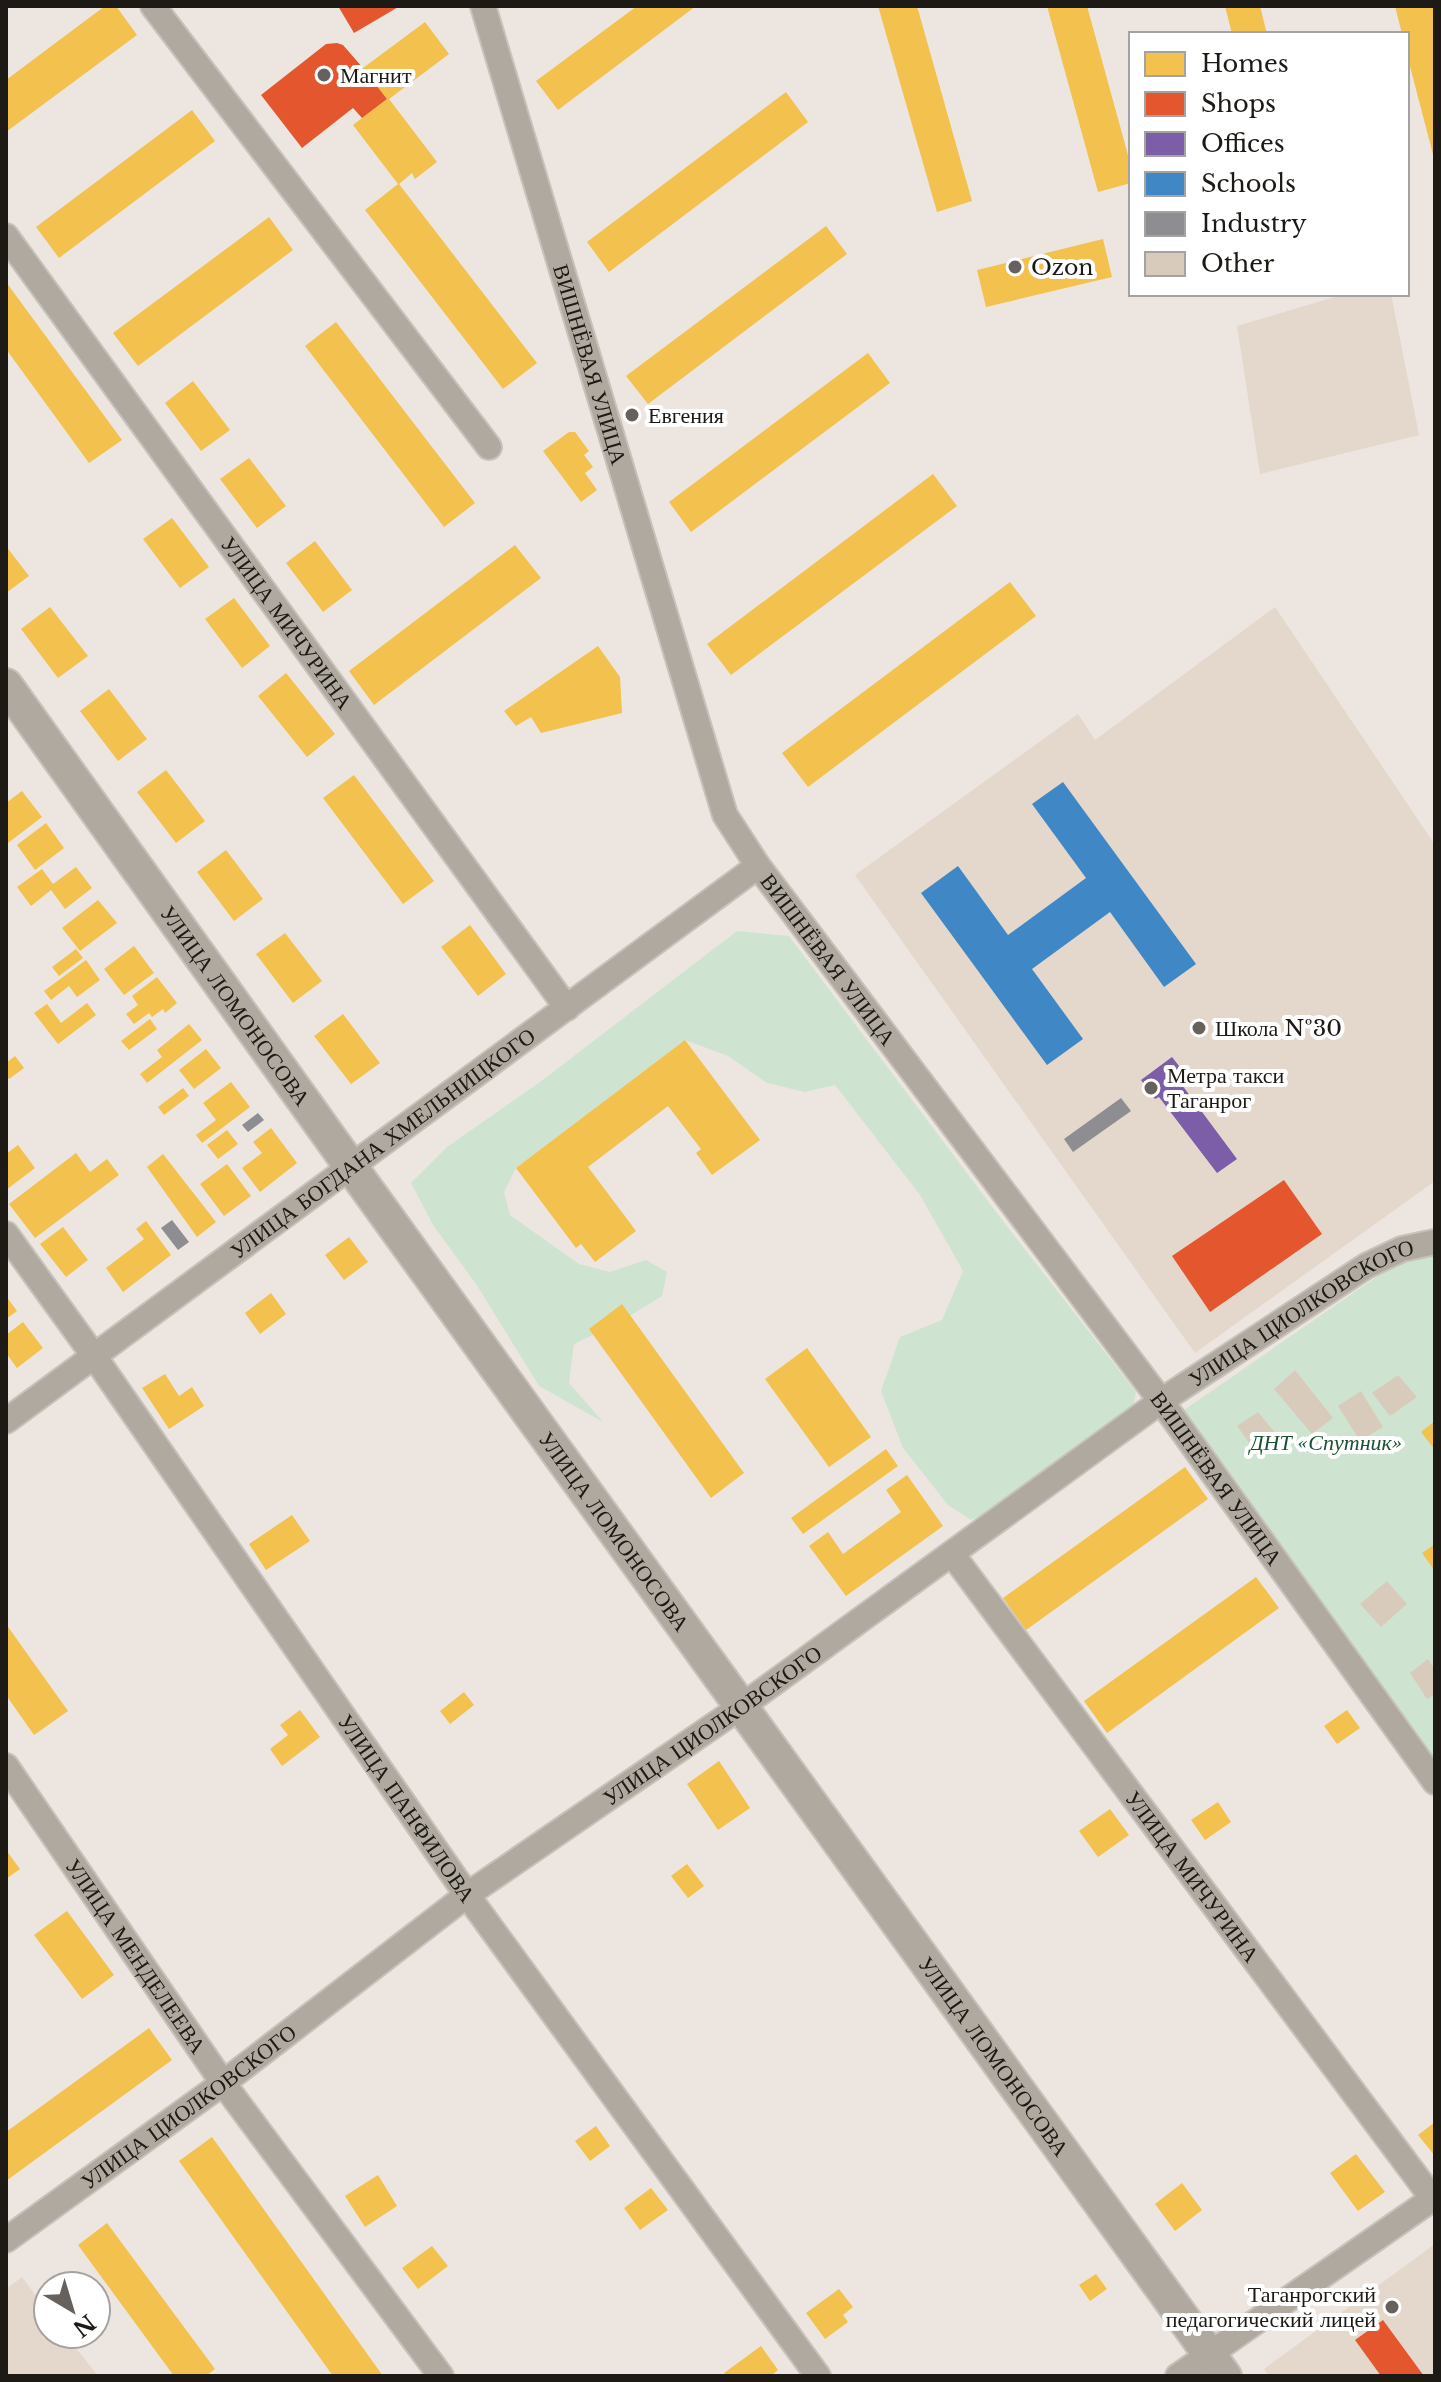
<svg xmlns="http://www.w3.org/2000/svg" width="1441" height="2382" viewBox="0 0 1441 2382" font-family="'Libre Baskerville',serif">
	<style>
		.built { fill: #e4d7cc }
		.green { fill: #cee4d0 }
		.homes { fill: #f2c14e }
		.shops { fill: #e4572e }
		.offices { fill: #7b5ea7 }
		.schools { fill: #3f88c5 }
		.industry { fill: #8d8d92 }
		.building { fill: #d9cbbc }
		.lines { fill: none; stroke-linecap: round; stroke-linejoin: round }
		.minor-casing { stroke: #c7c1bc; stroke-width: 28 }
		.tertiary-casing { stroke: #c7c1bc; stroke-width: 36 }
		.minor { stroke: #b0a99f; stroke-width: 24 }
		.tertiary { stroke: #b0a99f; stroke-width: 32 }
		.poi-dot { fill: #66615c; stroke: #fff; stroke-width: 3 }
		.labels { text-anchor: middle; stroke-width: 8; stroke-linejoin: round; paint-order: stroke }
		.poi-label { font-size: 22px; fill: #1d1915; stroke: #fff; text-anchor: start }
		.street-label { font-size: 22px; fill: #1d1915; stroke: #fff }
		.park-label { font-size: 22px; font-style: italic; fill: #1b5233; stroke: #fff }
	</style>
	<rect width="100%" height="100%" fill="#ede6e0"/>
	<path class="built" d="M1345,294h46l28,141 -159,39 -23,-148z
		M1275,607l160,238v336l-240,172 -340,-478 223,-161 17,26z
		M1435,2244v132h-166l-5,-7z
		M22,2277l26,35v22h17l33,42h-92v-87z"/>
	<path class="green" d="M737,931l52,5 210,280 137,176 -7,33 -98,71 -60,24 -23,-15 -45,-57 -22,-57 19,-54 42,-17 21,-49 -43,-76 -85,-110 -30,7 -38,-9 -39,-27 -43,-16 -169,128 -12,24 6,23 69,49 31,8 36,-12 21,12 -5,24 -44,27 -44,21 -5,39 34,39 -64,-36 -61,-99 -45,-62 -22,-42 36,-36 93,-65z
		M1435,1255v523l-261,-361 221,-153z"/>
	<path class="homes" d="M105,6h11l21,29 -131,97v-52z
		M637,6h59l-138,104 -22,-29z
		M878,6h39l55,195 -35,11z
		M1047,6h40l44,160v17l-33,9z
		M1225,6h35l7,28h-35z
		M1395,6h40v156l-28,-107v-21h-5z
		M425,22l24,32 -60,45 48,63 -22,17 -3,-6 -13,11 138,179 -34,26 -138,-179 33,-26 -45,-59 34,-26 -24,-31z
		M786,92l22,30 -199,150 -22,-30z
		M192,110l23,31 -156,117 -23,-31z
		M269,217l24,33 -155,116 -25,-33z
		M826,226l21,28 -199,150 -22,-28z
		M1103,239l9,38 -126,30 -9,-37z
		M6,282l116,158 -33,23 -83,-114z
		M336,322l139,181 -31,24 -139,-181z
		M868,353l22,30 -199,149 -22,-30z
		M193,381l37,49 -29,21 -36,-48z
		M569,432h6l14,19 -5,4 9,12 -8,6 12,17 -16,12 -38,-51z
		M249,458l37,48 -29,22 -37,-49z
		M933,474l24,32 -226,169 -24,-31z
		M172,518l37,49 -29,21 -37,-49z
		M315,541l37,49 -29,22 -37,-49z
		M515,545l26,33 -167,127 -25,-34z
		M6,546l23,30 -23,17z
		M1010,582l26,34 -228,171 -26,-34z
		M234,598l36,48 -28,22 -37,-49z
		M50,607l38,49 -30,22 -37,-49z
		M598,646l22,31 2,36 -81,20 -10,-16 -15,9 -12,-15z
		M286,673l49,61 -28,23 -49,-61z
		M109,689l38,50 -29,22 -38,-50z
		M166,770l39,51 -29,22 -39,-51z
		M354,775l80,106 -31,23 -80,-106z
		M22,791l20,26 -34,26 -2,-3v-37z
		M46,823l18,25 -29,22 -18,-25z
		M226,850l37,49 -29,22 -37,-49z
		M76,867l16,21 -27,21 -14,-19 -20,16 -14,-19 25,-18 11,15z
		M98,900l19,23 -37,28 -18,-23z
		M470,925l36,49 -28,22 -37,-49z
		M285,933l37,48 -29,22 -37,-49z
		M134,946l20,27 -30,22 -20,-26z
		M76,949l7,9 -24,18 -7,-9z
		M86,960l14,20 -23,17 -8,-11 -18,14 -7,-9z
		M157,977l20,26 -12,10 -2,-4 -11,8 -3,-4 -15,11 -8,-10 12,-9 -6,-9z
		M87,1003l9,12 -38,29 -24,-31 13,-9 14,19z
		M343,1014l37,49 -29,21 -37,-48z
		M150,1019l7,10 -28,21 -8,-9z
		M189,1024l13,16 -55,43 -7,-9 22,-17 -5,-7z
		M685,1040l75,100 -48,35 -16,-22 5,-4 -33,-43 -80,61 48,64 -41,31 -14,-18 -5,4 -60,-80z
		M206,1049l15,19 -27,21 -15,-19z
		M15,1056l9,12 -15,11 -3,-4v-12z
		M231,1082l19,25 -48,36 -6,-8 20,-15 -13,-17z
		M183,1088l6,8 -25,19 -6,-8z
		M271,1128l26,35 -37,29 -18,-24 20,-15 -9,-11z
		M227,1130l11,14 -20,15 -11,-14z
		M18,1145l17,23 -29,22v-36z
		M76,1153l14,19 17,-13 12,16 -84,63 -26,-34z
		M163,1154l53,68 -19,15 -50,-70z
		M227,1164l24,32 -27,20 -24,-32z
		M146,1221l25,34 -48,37 -17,-24 38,-29 -8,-10z
		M63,1227l25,33 -22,17 -26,-33z
		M349,1237l19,25 -24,18 -19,-25z
		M271,1293l15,21 -26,20 -15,-21z
		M6,1296l11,15 -11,8z
		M622,1304l122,169 -33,25 -122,-169z
		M23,1322l20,26 -26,20 -11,-15v-18z
		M807,1348l64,89 -42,30 -64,-88z
		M165,1374l14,22 13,-9 12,19 -35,23 -27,-41z
		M1435,1421v29l-14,-18z
		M886,1449l12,17 -95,68 -12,-16z
		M1185,1467l23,32 -182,131 -23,-32z
		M907,1475l36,51 -97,70 -37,-50 19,-14 15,22 58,-42 -15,-22z
		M292,1515l18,26 -44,29 -17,-26z
		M1435,1544v27l-13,-18z
		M1256,1577l23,31 -172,125 -23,-32z
		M6,1624l62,87 -34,24 -28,-40z
		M464,1692l10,13 -24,19 -10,-13z
		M300,1710l20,27 -38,29 -12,-17 18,-14 -8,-10z
		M1347,1710l13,18 -23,16 -13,-18z
		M719,1761l31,47 -32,22 -31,-46z
		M1218,1802l13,20 -26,18 -14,-20z
		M1110,1809l19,26 -31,22 -19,-26z
		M6,1850l14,19 -14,10z
		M687,1864l17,22 -16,12 -17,-22z
		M67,1911l47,64 -32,24 -48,-64z
		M149,2028l23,32 -166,121v-49z
		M1435,2122v34l-17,-21z
		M596,2126l14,20 -20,15 -15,-20z
		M212,2137l171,239h-50l-154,-215z
		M1356,2154l29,38 -27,19 -28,-38z
		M378,2175l19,31 -32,21 -20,-31z
		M1182,2183l20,27 -27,21 -20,-27z
		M651,2188l17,22 -28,20 -16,-22z
		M107,2223l108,146 -9,7h-32l-96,-131z
		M432,2246l16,20 -30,23 -16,-21z
		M1096,2274l11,15 -17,12 -11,-16z
		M839,2289l14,18 -10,8 5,7 -23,17 -19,-26z
		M761,2346l17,24 -7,6h-44l-3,-3z"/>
	<path class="shops" d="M338,6h62l-46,27z
		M337,43l6,2 20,23 24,31 -25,19 -9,-10 -51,40 -41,-53 65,-51z
		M1284,1180l38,54 -112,78 -38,-56z
		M1383,2320l41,56h-43l-26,-36z"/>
	<path class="offices" d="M1172,1057l14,18 -7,6 58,78 -20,14 -58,-76 -4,2 -14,-19z"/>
	<path class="schools" d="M1063,782l133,182 -32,23 -54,-75 -78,57 51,70 -36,26 -126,-172 37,-27 50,69 78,-57 -54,-74z"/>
	<path class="industry" d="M1121,1098l10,13 -58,41 -9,-13z
		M258,1113l6,7 -16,12 -6,-7z
		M172,1220l17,22 -11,8 -17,-22z"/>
	<path class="building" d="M1295,1370l38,48 -21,16 -38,-45z
		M1398,1375l19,22 -27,19 -18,-23z
		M1361,1391l22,36 -23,14 -22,-35z
		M1258,1412l24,29 -21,18 -24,-33z
		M1387,1581l20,23 -26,23 -21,-23z
		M1428,1659l7,10v25l-8,5 -17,-26z"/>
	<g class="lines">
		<defs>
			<g id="minor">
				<path d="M153,6l336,441"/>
				<path id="s1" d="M483,6l242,809 33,51 403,535 274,381"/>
				<path id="s2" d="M6,236l561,772"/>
				<path id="s3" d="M6,1234l88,122 373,539 351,481"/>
				<path id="s4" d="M6,1421l752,-555"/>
				<path id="s5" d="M952,1554l481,645"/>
				<path id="s6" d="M6,1766l217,317 218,293"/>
				<path id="s7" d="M6,2240l217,-157 244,-188 275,-189 419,-305 205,-135 36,-17 33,-7"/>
				<path d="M1178,2376l257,-179"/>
			</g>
			<g id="tertiary">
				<path id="s8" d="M6,685l345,482 874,1209"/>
			</g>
		</defs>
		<use href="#minor" class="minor-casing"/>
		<use href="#tertiary" class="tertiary-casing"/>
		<use href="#minor" class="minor"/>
		<use href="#tertiary" class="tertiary"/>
	</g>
	<g class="poi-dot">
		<circle cx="324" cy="75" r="8"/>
		<circle cx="1015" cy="267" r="8"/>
		<circle cx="632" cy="415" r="8"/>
		<circle cx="1199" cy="1028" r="8"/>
		<circle cx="1151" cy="1088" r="8"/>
		<circle cx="1392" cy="2307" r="8"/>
	</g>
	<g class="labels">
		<g class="poi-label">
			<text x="340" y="83">Магнит</text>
			<text x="1031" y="275">Ozon</text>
			<text x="648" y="423">Евгения</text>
			<text x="1215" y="1036">Школа №30</text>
			<text x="1167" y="1083">Метра такси<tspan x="1167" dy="25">Таганрог</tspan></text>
			<text x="1376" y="2302" text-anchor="end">Таганрогский<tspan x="1376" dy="25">педагогический лицей</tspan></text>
		</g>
		<g class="street-label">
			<text dy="8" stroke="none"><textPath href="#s1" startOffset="374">ВИШНЁВАЯ УЛИЦА</textPath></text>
			<text dy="8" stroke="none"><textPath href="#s2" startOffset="478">УЛИЦА МИЧУРИНА</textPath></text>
			<text dy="8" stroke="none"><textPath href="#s1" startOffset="1022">ВИШНЁВАЯ УЛИЦА</textPath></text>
			<text dy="8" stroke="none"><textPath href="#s8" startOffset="394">УЛИЦА ЛОМОНОСОВА</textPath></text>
			<text dy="8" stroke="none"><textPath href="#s4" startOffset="468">УЛИЦА БОГДАНА ХМЕЛЬНИЦКОГО</textPath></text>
			<text dy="8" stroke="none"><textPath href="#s7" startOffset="1594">УЛИЦА ЦИОЛКОВСКОГО</textPath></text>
			<text dy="8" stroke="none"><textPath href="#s1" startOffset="1670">ВИШНЁВАЯ УЛИЦА</textPath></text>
			<text dy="8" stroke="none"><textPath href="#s8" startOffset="1042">УЛИЦА ЛОМОНОСОВА</textPath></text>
			<text dy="8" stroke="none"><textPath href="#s7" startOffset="874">УЛИЦА ЦИОЛКОВСКОГО</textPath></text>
			<text dy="8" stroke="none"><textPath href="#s3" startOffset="700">УЛИЦА ПАНФИЛОВА</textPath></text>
			<text dy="8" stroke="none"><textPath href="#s5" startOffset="402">УЛИЦА МИЧУРИНА</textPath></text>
			<text dy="8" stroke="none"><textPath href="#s6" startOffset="230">УЛИЦА МЕНДЕЛЕЕВА</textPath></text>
			<text dy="8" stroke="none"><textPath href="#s8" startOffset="1690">УЛИЦА ЛОМОНОСОВА</textPath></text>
			<text dy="8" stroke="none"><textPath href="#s7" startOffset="226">УЛИЦА ЦИОЛКОВСКОГО</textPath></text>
		</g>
		<g class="park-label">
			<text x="1326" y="1450">ДНТ «Спутник»</text>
		</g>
	</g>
	<rect width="1441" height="2382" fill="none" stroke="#1d1915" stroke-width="16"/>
	<rect x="1129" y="32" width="280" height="264" fill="#ffffff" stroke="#a5a3a1" stroke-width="2"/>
	<rect x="1145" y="52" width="40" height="24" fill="#f2c14e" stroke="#a5a3a1" stroke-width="2"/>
	<text x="1201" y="72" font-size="24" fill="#1d1915">Homes</text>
	<rect x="1145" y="92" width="40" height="24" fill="#e4572e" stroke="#a5a3a1" stroke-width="2"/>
	<text x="1201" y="112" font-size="24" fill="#1d1915">Shops</text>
	<rect x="1145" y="132" width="40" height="24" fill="#7b5ea7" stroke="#a5a3a1" stroke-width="2"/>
	<text x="1201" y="152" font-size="24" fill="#1d1915">Offices</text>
	<rect x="1145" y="172" width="40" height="24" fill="#3f88c5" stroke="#a5a3a1" stroke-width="2"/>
	<text x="1201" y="192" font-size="24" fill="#1d1915">Schools</text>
	<rect x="1145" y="212" width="40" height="24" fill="#8d8d92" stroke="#a5a3a1" stroke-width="2"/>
	<text x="1201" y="232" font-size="24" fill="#1d1915">Industry</text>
	<rect x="1145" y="252" width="40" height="24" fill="#d9cbbc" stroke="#a5a3a1" stroke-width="2"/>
	<text x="1201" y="272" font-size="24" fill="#1d1915">Other</text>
	<g transform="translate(72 2310) rotate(142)"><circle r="38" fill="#ffffff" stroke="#a5a3a1" stroke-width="2"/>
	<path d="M0-6L14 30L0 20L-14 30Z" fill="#66615c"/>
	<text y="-12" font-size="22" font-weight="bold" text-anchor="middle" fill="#1d1915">N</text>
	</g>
</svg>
